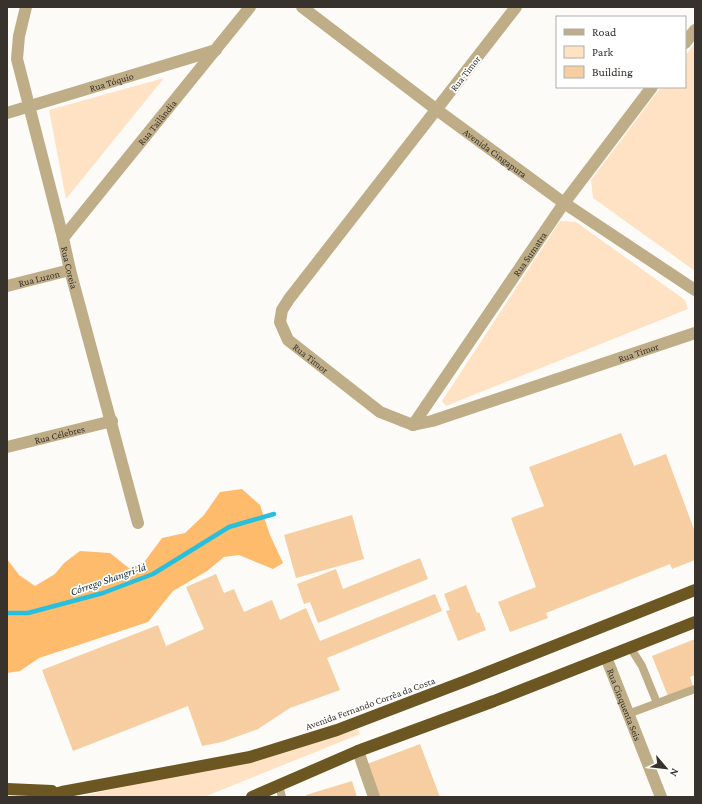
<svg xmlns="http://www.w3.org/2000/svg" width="702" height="804" viewBox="0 0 702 804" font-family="'Crimson Pro',serif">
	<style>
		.green { fill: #ffe2c3 }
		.forest { fill: #febb6c }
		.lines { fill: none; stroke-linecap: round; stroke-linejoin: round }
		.stream { stroke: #28bfdd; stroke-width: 4.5 }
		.building { fill: #f6cea1 }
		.lane { stroke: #bead86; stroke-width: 8 }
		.street { stroke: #bead86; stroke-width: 12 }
		.highway { stroke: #6c5622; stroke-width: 12 }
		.labels { text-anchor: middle; stroke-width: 3.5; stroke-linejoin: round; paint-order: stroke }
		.street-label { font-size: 10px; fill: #38322c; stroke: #fff }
		.water-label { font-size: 11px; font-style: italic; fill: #162d33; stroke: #fff }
	</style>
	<rect width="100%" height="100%" fill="#fdfbf8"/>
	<path class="green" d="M695,43v228l-102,-73 -2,-18 70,-93h24v-31z
		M164,78l-98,121 -17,-89z
		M560,221l16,1 109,78 3,9 -242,97 -4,-5z
		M358,729l2,5 -156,63h-126l93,-21 84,-15z"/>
	<path class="forest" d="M242,489l18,16 10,30 13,28 -10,6 -34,-14 -15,2 -17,14 -34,20 -25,31 -109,36 -19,13 -13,2v-114l12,16 16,11 20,-12 9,-11 16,-12 30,2 20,16 15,-8 17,-23 23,-5 19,-18 16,-23z"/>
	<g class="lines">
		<path class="stream" d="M7,613h21l75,-20 50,-19 76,-47 45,-13"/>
	</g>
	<path class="building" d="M621,433l13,33 32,-12 29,78v28l-23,9 -2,-5 -91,36 -33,13 2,5 -38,14 -12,-30 38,-15 -25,-69 33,-12 -15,-39z
		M352,515l12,44 -68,19 -12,-43z
		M420,558l8,21 -110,44 -8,-21 -6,2 -7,-20 39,-15 7,20z
		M216,574l8,19 10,-4 10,23 28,-12 8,20 26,-12 14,33 115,-47 7,17 -115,47 13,32 -50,18 -32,21 -36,13 -20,4 -14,-40 -115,45 -31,-81 116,-45 8,21 38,-17 -18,-42z
		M466,585l11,28 2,-1 7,18 -28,11 -12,-30 4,-1 -6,-16z
		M695,639v36l-5,2 3,9 -25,10 -16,-40z
		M420,744l20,53h-60l-13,-33z
		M352,781l5,16h-50l-1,-2z"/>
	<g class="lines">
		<path class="lane" d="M630,647l12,19 15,37
			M628,714l67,-25
			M279,785l3,12"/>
		<g class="street">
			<path id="s1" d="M26,7l-7,29 -2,23 46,179 7,32 68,253"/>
			<path id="s2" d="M302,7l135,103 127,93 131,87"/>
			<path id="s3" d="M516,7l-227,292 -7,11 -2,12 8,18 92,72 33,13 19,-4 263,-88"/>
			<path d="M685,43l10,-13"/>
			<path id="s4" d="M7,113l209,-63"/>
			<path id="s5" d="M63,238l187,-231"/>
			<path id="s6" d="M7,286l63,-16"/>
			<path id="s7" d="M413,425l151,-222 88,-116"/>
			<path id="s8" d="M7,447l105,-26"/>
			<path id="s9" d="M606,657l55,140"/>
			<path d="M358,751l16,46"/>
		</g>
		<path class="highway" d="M7,789l45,2
			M41,797l21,-5 188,-35 87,-27 131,-50 227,-90
			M252,797l106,-46 136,-50 201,-79"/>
	</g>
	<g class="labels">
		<g class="street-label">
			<text transform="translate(465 73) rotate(-52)" y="4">Rua Timor</text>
			<text dy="4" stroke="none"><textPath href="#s4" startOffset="109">Rua Tóquio</textPath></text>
			<text dy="4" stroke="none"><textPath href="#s5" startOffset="149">Rua Tailândia</textPath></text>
			<text dy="4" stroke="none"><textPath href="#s2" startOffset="242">Avenida Cingapura</textPath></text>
			<text dy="4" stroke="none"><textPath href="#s7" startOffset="207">Rua Sumatra</textPath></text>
			<text dy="4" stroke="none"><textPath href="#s1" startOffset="268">Rua Coreia</textPath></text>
			<text dy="4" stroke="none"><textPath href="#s6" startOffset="33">Rua Luzon</textPath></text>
			<text dy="4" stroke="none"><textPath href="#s3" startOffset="804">Rua Timor</textPath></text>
			<text dy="4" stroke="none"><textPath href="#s3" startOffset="444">Rua Timor</textPath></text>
			<text dy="4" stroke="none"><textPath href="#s8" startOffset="54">Rua Célebres</textPath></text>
			<text transform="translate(370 703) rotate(-20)" y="4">Avenida Fernando Corrêa da Costa</text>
			<text dy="4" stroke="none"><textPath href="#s9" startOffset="51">Rua Cinquenta Seis</textPath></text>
		</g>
		<g class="water-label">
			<text transform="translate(108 579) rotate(-19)" y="4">Córrego Shangri-lá</text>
		</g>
	</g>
	<rect width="702" height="804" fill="none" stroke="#38322c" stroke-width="16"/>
	<rect x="556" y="16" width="130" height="72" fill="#ffffff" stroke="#afadab"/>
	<rect x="564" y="29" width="20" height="6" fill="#bead86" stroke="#afadab"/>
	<text x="592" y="36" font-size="12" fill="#38322c">Road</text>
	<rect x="564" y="46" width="20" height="12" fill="#ffe2c3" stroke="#afadab"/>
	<text x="592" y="56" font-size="12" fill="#38322c">Park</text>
	<rect x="564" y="66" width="20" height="12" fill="#f6cea1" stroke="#afadab"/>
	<text x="592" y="76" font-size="12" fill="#38322c">Building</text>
	<g transform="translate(666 768) rotate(118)" stroke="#ffffff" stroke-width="3" paint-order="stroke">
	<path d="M0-3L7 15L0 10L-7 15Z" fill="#38322c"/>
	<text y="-6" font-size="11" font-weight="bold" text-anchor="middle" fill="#38322c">N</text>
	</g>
</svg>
